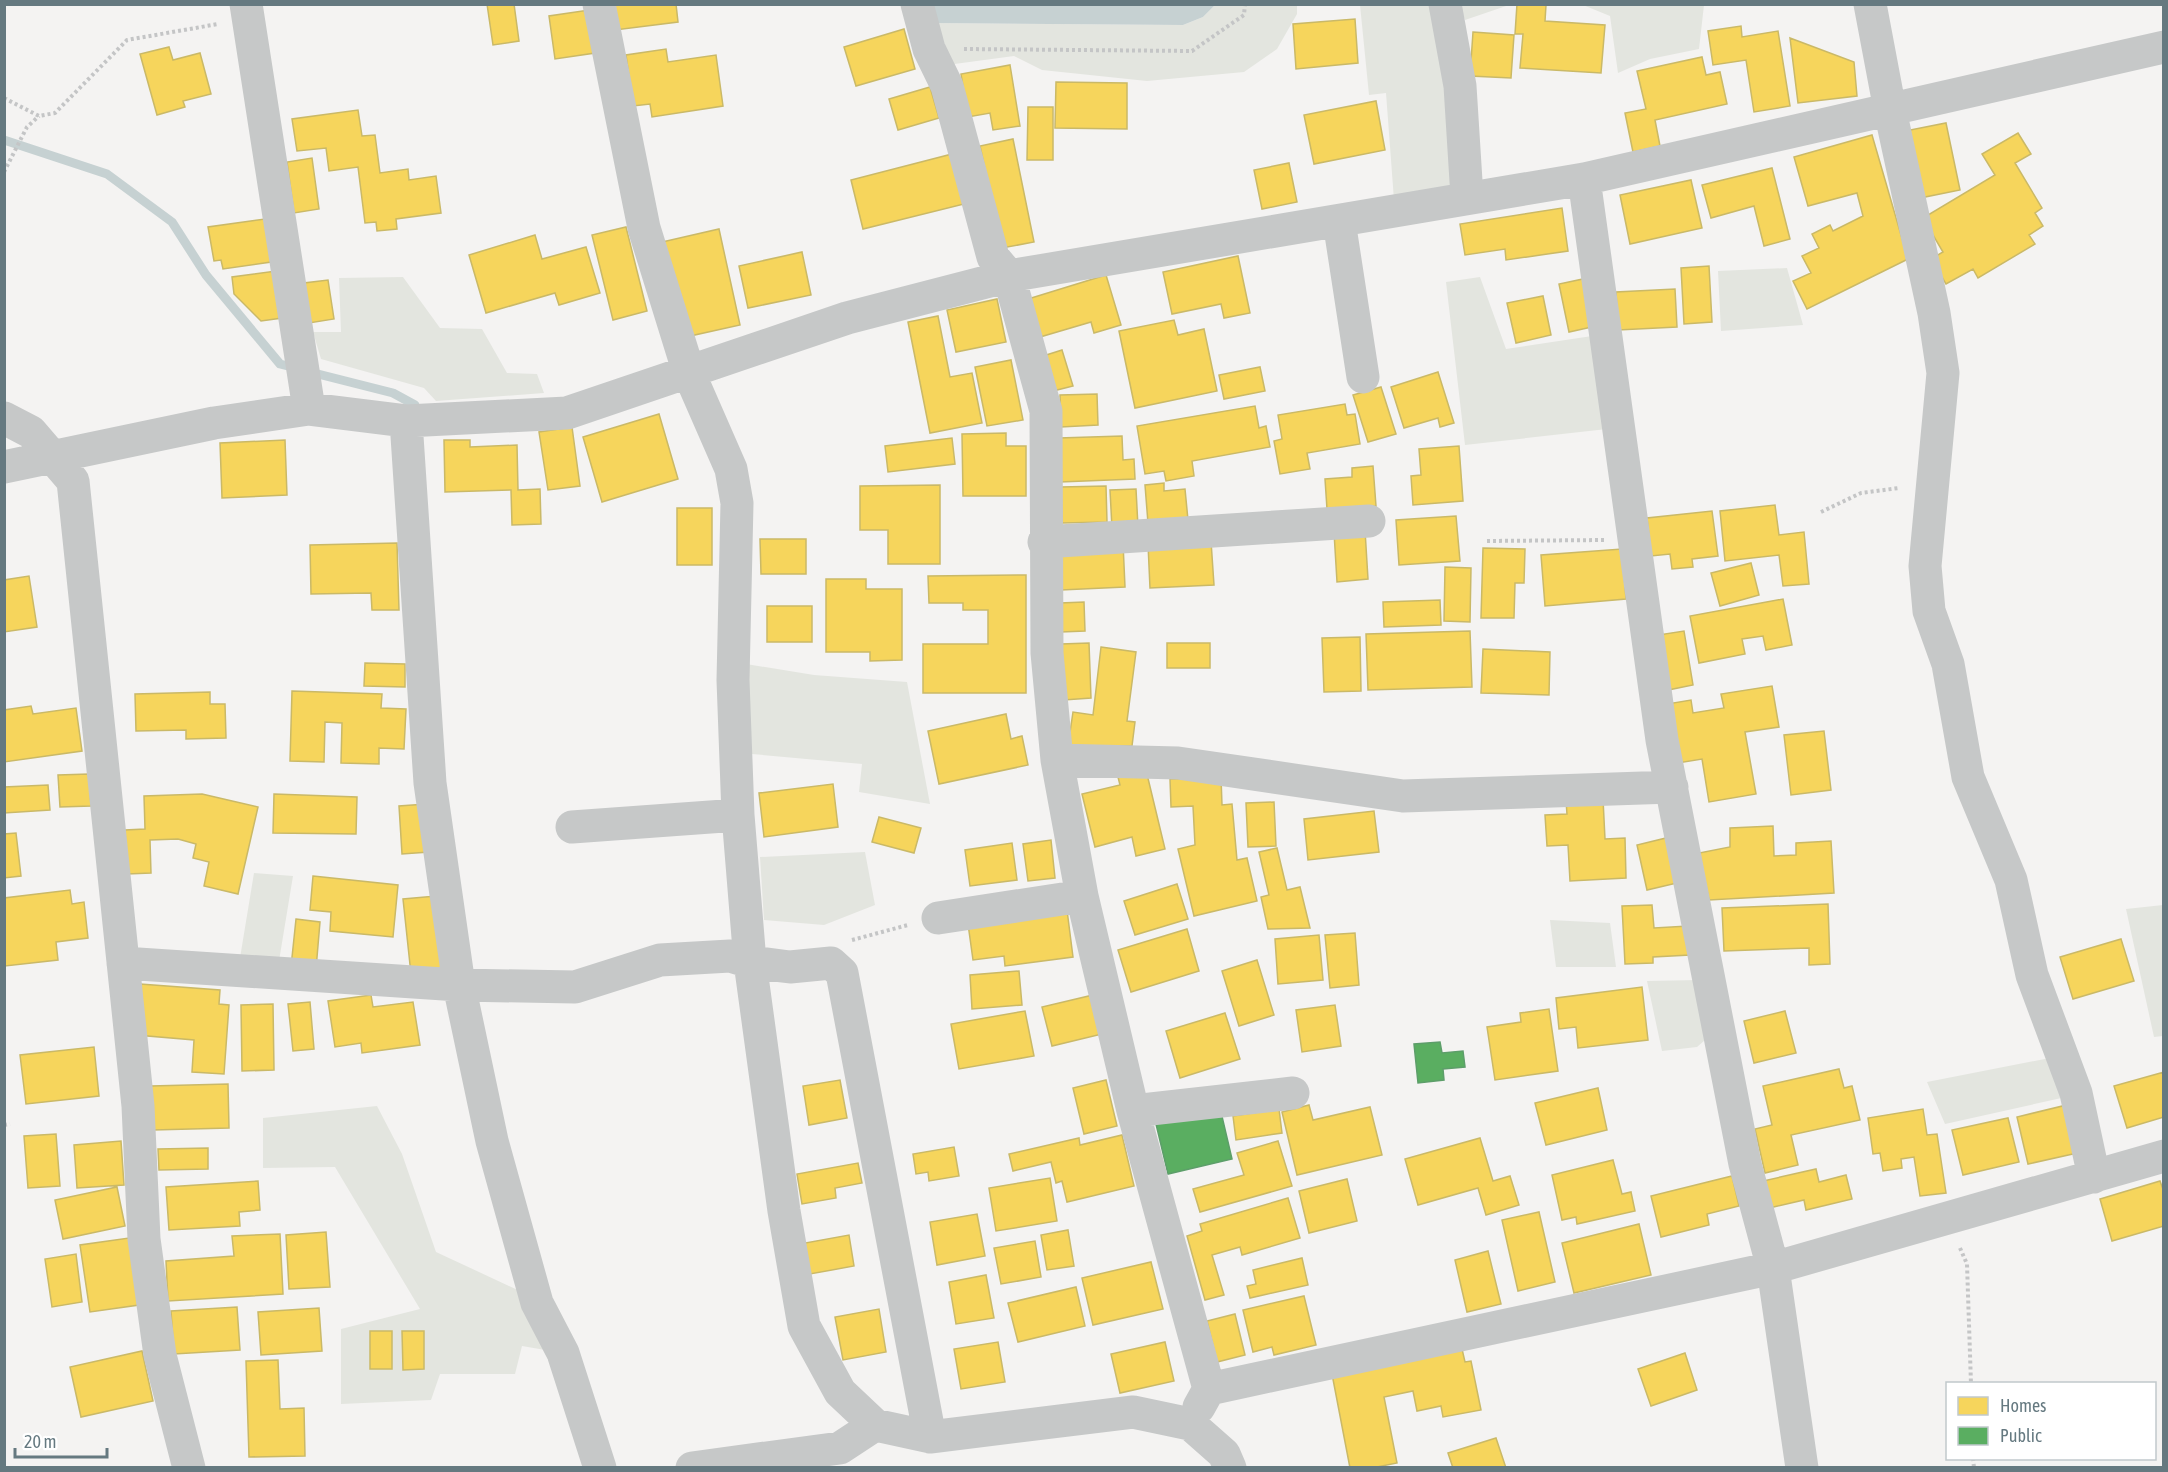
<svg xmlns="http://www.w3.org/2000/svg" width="2168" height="1472" viewBox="0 0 2168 1472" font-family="'Asap Condensed',sans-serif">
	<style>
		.green { fill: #e3e5df }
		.water { fill: #c6d1d2 }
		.homes { fill: #f6d55c; stroke: #cab967; stroke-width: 1.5 }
		.public { fill: #5aae61; stroke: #5d9e6a; stroke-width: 1.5 }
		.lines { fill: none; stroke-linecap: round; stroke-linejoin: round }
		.stream { stroke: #c6d1d2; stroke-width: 9 }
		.path { stroke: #c4c5c6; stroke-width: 4; stroke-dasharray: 3 3; stroke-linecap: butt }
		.minor { stroke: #c6c8c8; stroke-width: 33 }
	</style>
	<rect width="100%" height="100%" fill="#f4f3f2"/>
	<path class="green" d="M1644,4l60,1 -5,44 -49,10 -32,14 -8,-57 -27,-11z
		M1215,5h82v9l-20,35 -33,23 -97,9 -105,-11 -28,-14 -67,9 -16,-42 252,2 20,-8z
		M1360,5h78l15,186 -59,9 -8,-107 -17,2z
		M1459,5h50l-44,15z
		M1787,268l16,57 -82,6 -3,-60z
		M403,277l37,51 42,1 25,44 30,1 7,19 -108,8 -12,-13 -103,-29 -8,-27h28l-2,-54z
		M1480,277l26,72 86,-13 15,93 -142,16 -19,-163z
		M746,664l68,11 93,7 23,122 -71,-12 3,-28 -110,-10z
		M865,852l10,53 -51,20 -60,-5 -4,-63z
		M254,873l39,3 -15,91 -39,-3z
		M2163,905v131l-9,1 -28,-128z
		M1550,920l60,3 6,44h-60z
		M1699,980l13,54 -15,13 -35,4 -15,-70z
		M2050,1058l16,39 -121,27 -18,-42z
		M377,1106l25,48 34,98 86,40 29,59 -29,-5 -7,28h-75l-9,26 -90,4v-75l79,-20 -85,-142 -72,1v-50z"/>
	<path class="water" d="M927,5h288l-12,12 -20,8 -252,-2z"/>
	<path class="homes" d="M487,4h27l5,37 -26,4z
		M612,4h64l2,18 -63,8z
		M1517,4l29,1 -1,16 60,4 -4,48 -81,-5 3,-34h-8z
		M589,10l6,43 -40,6 -6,-43z
		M1355,19l3,44 -62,6 -3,-45z
		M1741,26l1,11 36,-6 12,75 -36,6 -8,-52 -33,5 -5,-34z
		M904,29l11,40 -59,17 -12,-39z
		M1473,32l41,3 -3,43 -41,-2z
		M1790,38l64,24 3,34 -59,7z
		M169,47l4,13 27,-7 11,41 -28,7 2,6 -28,8 -17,-61z
		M666,49l2,13 48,-7 7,51 -71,11 -2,-13 -17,2 -7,-51z
		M1702,57l4,18 14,-3 7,32 -72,16 5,26 -27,6 -8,-39 21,-4 -9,-38z
		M1010,65l10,61 -27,4 -3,-17 -22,4 -7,-43z
		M1056,82l71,1v46l-72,-1z
		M930,87l9,31 -41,12 -9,-31z
		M1376,101l9,49 -71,14 -10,-49z
		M1028,107h25v53h-26z
		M358,110l4,26 13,-1 5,38 28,-4 1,11 27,-4 5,37 -45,6 1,10 -20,2 -1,-9 -11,1 -7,-56 -29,4 -3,-23 -29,3 -5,-32z
		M1946,123l14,67 -40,8 -15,-67z
		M2018,133l13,21 -16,9 27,45 -7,5 8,13 -14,9 6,9 -57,34 -5,-9 -27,15 -15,-25 12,-7 -20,-34 72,-43 -13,-21z
		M1872,135l36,124 -101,50 -14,-28 18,-8 -9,-17 17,-8 -7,-14 18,-9 3,6 30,-15 -6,-23 -49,13 -14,-49z
		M1013,139l21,103 -32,6 -22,-102z
		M952,154l12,50 -101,25 -12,-49z
		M312,158l7,51 -25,4 -7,-51z
		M1289,163l8,39 -35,7 -8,-39z
		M1772,168l18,71 -26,7 -10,-40 -43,12 -9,-33z
		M1691,180l11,48 -72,16 -10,-49z
		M1562,208l6,43 -62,9 -1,-11 -40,6 -5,-31z
		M265,219l6,43 -48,7 -2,-9 -7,1 -6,-34z
		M626,227l21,84 -34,9 -21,-85z
		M719,229l21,96 -50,11 -28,-94z
		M535,235l7,24 44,-12 14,46 -41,12 -4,-12 -69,20 -17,-58z
		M802,252l9,43 -63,13 -9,-42z
		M1238,256l12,57 -26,5 -3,-14 -49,10 -9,-42z
		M1709,266l3,56 -28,2 -3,-56z
		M276,271l6,47 -21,3 -27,-27 -2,-17z
		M1106,275l15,50 -27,8 -3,-11 -51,15 -12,-38z
		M1583,279l9,48 -23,5 -10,-48z
		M328,280l6,39 -25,4 -5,-40z
		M1675,289l2,38 -59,3 -2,-38z
		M1543,296l8,39 -35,8 -9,-40z
		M997,299l9,43 -50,10 -9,-42z
		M938,316l12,61 22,-4 10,50 -52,10 -22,-111z
		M1174,320l4,15 26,-6 13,62 -82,17 -16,-77z
		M1062,350l11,36 -20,5 -10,-35z
		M1011,360l12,60 -36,6 -12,-59z
		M1260,367l5,24 -41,8 -5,-24z
		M1438,372l16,51 -14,4 -2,-9 -34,10 -13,-41z
		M1381,387l15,47 -28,8 -15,-47z
		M1097,394l1,31 -37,2 -1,-32z
		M1345,404l2,11 8,-1 5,30 -53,9 3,16 -30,5 -6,-33 8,-2 -4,-24z
		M1255,406l4,22 7,-2 4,21 -78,14 2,15 -28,5 -2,-10 -19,3 -8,-48z
		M659,414l19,65 -76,23 -19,-65z
		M572,427l8,59 -32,4 -9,-58z
		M1006,433v13h20v50h-63l-1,-62z
		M1122,436l1,24 11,-1 1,20 -75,3 -1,-44z
		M952,438l3,26 -67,8 -3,-26z
		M285,440l2,55 -65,3 -2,-55z
		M444,440h26v7l47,-2 1,45 22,-1 1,35 -29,1 -1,-35 -66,2z
		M1459,446l4,55 -50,4 -2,-29 10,-1 -2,-26z
		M1373,466l3,40 -49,3 -2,-30 27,-2v-9z
		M1164,483v8l21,-2 3,31 -40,3 -3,-38z
		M940,485v79h-52v-34h-28v-44z
		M1106,486l1,36 -45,1 -1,-36z
		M1136,489l2,38 -26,1 -2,-38z
		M1775,505l4,30 25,-3 5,52 -26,2 -4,-31 -54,6 -5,-50z
		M677,508h35v57h-35z
		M1712,511l6,45 -26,3 1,8 -21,2 -2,-15 -19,2 -4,-38z
		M1456,516l4,45 -61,4 -3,-45z
		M1365,530l3,49 -31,3 -3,-50z
		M760,539h46v35h-45z
		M1211,541l3,44 -64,3 -2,-44z
		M397,543l2,67h-27l-1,-17 -60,1 -1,-49z
		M1123,543l2,44 -64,3 -2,-44z
		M1483,548l42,1 -1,34h-9l-1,35h-33z
		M1622,549l4,50 -81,7 -4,-51z
		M1751,563l8,32 -39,11 -9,-33z
		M1445,567l26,1 -1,54 -26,-1z
		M1026,575v118h-103v-49h65v-34h-25v-7h-34l-1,-27z
		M29,576l8,51 -33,5v-52z
		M826,579h40v10h36v71l-32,1v-9h-44z
		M1783,599l9,46 -26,5 -3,-14 -21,3 3,15 -46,9 -9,-47z
		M1440,600l1,25 -57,2 -1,-25z
		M1084,602l1,29 -24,1 -1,-29z
		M767,606h45v36h-45z
		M1470,631l2,56 -104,3 -2,-56z
		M1684,631l9,54 -25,5 -10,-55z
		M1360,637l1,54 -37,1 -2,-54z
		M1089,643l2,55 -27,2 -3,-56z
		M1167,643h43v25h-43z
		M1101,647l35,5 -9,69 8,1 -3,24h-64l5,-34 20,3z
		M1483,649l67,3 -1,43 -68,-2z
		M365,663l40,1v23l-41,-1z
		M1772,686l7,41 -34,5 11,62 -47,8 -7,-43 -24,4 -11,-59 24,-4 2,13 31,-5 -3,-14z
		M292,691l90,3 -1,14 25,1 -2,40 -25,-1v16l-38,-1 1,-40 -17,-1 -1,40 -34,-1z
		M210,692v12h15l1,34 -40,1v-9l-50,1 -1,-37z
		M31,706l2,8 43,-6 6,43 -78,11v-52z
		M1006,714l5,25 11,-3 6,29 -89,19 -11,-53z
		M1824,731l7,59 -40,5 -7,-60z
		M1146,770l19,79 -29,7 -4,-19 -37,10 -13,-53 38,-9 -2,-8z
		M89,774l2,32 -31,1 -2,-32z
		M1221,777l1,28 10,-1 5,56 10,-2 10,43 -63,15 -16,-67 17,-4 -2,-39 -22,1 -1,-28z
		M833,784l5,43 -74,10 -5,-44z
		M48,785l2,25 -46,3v-26z
		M202,794l56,13 -20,87 -34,-8 5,-24 -16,-4 3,-14 -18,-5 -28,1 1,33 -24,1 -2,-44 20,-1 -1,-33z
		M274,794l83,3 -1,37 -83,-1z
		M1603,799l2,40 20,-1 1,40 -56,3 -2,-36 -21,1 -2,-31 22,-1 -1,-13z
		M1274,802l2,44 -28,1 -2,-44z
		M426,804l3,48 -27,2 -3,-48z
		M1374,811l5,41 -71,8 -4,-41z
		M879,817l42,11 -7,25 -42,-11z
		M1773,826l1,30 22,-1v-12l35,-2 3,52 -125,7 -10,-47 31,-6v-19z
		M16,833l5,43 -17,2v-44z
		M1666,838l11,45 -30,7 -10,-45z
		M1051,840l4,38 -27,3 -5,-37z
		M1012,843l5,37 -47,6 -5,-36z
		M1277,848l10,42 13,-3 10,41 -42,1 -7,-32 8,-2 -10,-43z
		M313,876l85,9 -5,52 -63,-6 1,-19 -21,-2z
		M1177,884l11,35 -53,16 -11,-34z
		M70,890l2,14 12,-2 4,36 -32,4 2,18 -53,6 -1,-68z
		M436,896l8,75 -33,3 -8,-75z
		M1828,904l2,60 -21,1v-17l-85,3 -2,-43z
		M1652,905l2,23 34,-2 2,29 -37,2v6l-28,1 -3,-58z
		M1067,910l6,47 -68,9 -1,-10 -31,4 -5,-36z
		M296,919l24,3 -4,47 -25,-2z
		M1187,929l12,42 -68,21 -13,-42z
		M1355,933l4,52 -29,3 -5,-53z
		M1319,935l4,45 -45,4 -3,-45z
		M2121,939l13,42 -61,18 -13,-42z
		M1257,960l17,55 -35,11 -17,-55z
		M1019,971l3,34 -50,4 -2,-34z
		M140,984l80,6 -1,14 10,1 -5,69 -32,-2 2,-32 -58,-5z
		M1642,987l6,53 -70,8 -2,-21 -17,2 -3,-31z
		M371,995l2,12 40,-5 7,43 -58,8 -1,-10 -26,4 -7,-46z
		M1093,995l9,39 -50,12 -10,-39z
		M310,1002l4,47 -21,2 -5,-47z
		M273,1004l1,66 -32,1 -1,-66z
		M1335,1005l6,41 -39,6 -6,-42z
		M1549,1009l9,62 -63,9 -8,-53 34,-5 -1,-9z
		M1025,1011l9,45 -75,13 -8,-45z
		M1785,1011l11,42 -42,10 -10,-42z
		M1225,1013l15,46 -60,19 -14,-47z
		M94,1047l5,49 -73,8 -6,-49z
		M1839,1069l5,19 8,-2 8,34 -69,15 7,30 -33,8 -10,-44 17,-4 -9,-39z
		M2164,1072v45l-37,11 -13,-42z
		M840,1080l7,38 -38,7 -6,-39z
		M1106,1080l11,46 -33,8 -11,-46z
		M228,1084l1,44 -76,2 -2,-44z
		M1598,1088l9,42 -61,15 -11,-42z
		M2079,1102l12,48 -63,14 -11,-47z
		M1309,1105l4,15 57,-13 12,48 -85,20 -15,-63z
		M1279,1109l3,24 -46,7 -3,-24z
		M1923,1109l4,26 10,-1 9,59 -26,3 -6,-39 -13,2 1,9 -19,3 -3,-18 -7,1 -5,-36z
		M2008,1118l11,44 -56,13 -11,-45z
		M56,1134l4,52 -32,2 -4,-52z
		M1122,1135l12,51 -67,16 -5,-21 -6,2 -5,-21 -38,9 -4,-17 70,-16 1,7z
		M1480,1138l13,43 17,-5 9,29 -33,10 -8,-27 -60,17 -13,-46z
		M121,1141l3,44 -47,3 -3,-43z
		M1278,1141l14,45 -92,26 -7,-23 51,-14 -7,-22z
		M954,1147l5,29 -30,5 -1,-9 -12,2 -3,-20z
		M208,1148v21l-49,1 -1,-21z
		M1613,1160l9,34 9,-2 4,19 -58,13 -1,-7 -14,3 -10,-45z
		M858,1163l4,20 -27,5 1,10 -34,6 -5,-30z
		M1816,1169l3,13 27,-7 6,24 -46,11 -2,-10 -35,8 -6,-27z
		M1732,1176l7,30 -32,8 2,11 -48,12 -10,-41z
		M1050,1178l7,43 -61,10 -7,-43z
		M1347,1179l10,42 -48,12 -10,-42z
		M258,1181l2,29 -21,2 1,14 -71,4 -3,-43z
		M2160,1181l4,11v34l-52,15 -12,-42z
		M117,1187l8,39 -62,13 -8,-39z
		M1288,1198l12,40 -58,17 -2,-8 -28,8 12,40 -19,5 -18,-64 15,-5 -2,-7z
		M1539,1212l16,70 -37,9 -16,-71z
		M977,1214l8,42 -48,9 -7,-43z
		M1639,1224l12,51 -77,18 -12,-50z
		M1068,1230l6,36 -27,4 -6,-35z
		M326,1232l4,55 -41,2 -3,-54z
		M280,1234l3,60 -115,7 -2,-40 68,-5 -2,-20z
		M849,1235l5,31 -44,8 -5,-31z
		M129,1238l10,67 -49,7 -10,-67z
		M1035,1241l6,36 -40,7 -7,-36z
		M1488,1251l13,53 -34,8 -12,-52z
		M76,1254l6,48 -30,5 -7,-48z
		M1302,1258l6,27 -58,13 -3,-12 9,-2 -3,-14z
		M1151,1262l12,47 -70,16 -11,-47z
		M986,1275l8,43 -38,6 -7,-42z
		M1076,1287l9,39 -67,16 -10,-39z
		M1304,1296l12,49 -42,10 -2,-8 -19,5 -10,-42z
		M237,1307l3,43 -66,4 -3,-43z
		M319,1308l3,43 -61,4 -3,-43z
		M879,1309l7,43 -43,8 -8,-43z
		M1235,1314l10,41 -28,7 -10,-41z
		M370,1331h22v38h-22z
		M402,1331h22v38l-21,1z
		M998,1342l7,40 -44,7 -7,-40z
		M1165,1342l9,39 -54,12 -9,-39z
		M1462,1349l3,13 6,-1 10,49 -38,7 -2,-11 -24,5 -4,-20 -29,6 13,66 -25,5h-22l-18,-94z
		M142,1351l11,50 -72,16 -11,-50z
		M1685,1353l12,37 -46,16 -13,-37z
		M278,1360l2,49 24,-1 1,48 -56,1 -3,-96z
		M1496,1438l10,30h-53l-5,-15z"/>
	<path class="public" d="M1440,1042l2,11 21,-2 2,16 -22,2 1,11 -26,3 -4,-39z
		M1220,1108l12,51 -64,15 -12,-50z"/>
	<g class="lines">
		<path class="stream" d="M4,140l103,34 65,48 34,53 74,89 16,4
			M310,372l83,21 22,12 1,8"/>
		<path class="path" d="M964,49l228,2 52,-36 1,-11
			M4,98l35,18 16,-3 72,-73 91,-16
			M4,172l23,-45 12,-11
			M1821,512l40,-19 38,-5
			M1487,541l117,-1
			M852,940l56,-15
			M4,1125l6,-1
			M1960,1248l7,16 4,120
			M1973,1458l1,10"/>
		<path class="minor" d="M246,4l63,405
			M599,4l45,224 45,145 42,96 6,34 -4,177 5,135 12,147 34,249 20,115 36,66 35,33 55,12 203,-25 57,12 34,30 6,14
			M917,4l12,45 18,37 46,171 16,19 37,135 1,242 10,107 25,136 51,215 76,278
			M1445,4l15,82 7,111
			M1870,4l20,106 44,203 9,60 -18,193 4,45 19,53 20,113 43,103 21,95 44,118 18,84
			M1584,179l78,561 83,424 28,104 29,200
			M1339,221l24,156
			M4,418l27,14 42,49 65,625 6,133 16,116 29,113
			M406,421l24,362 29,202 33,156 45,162 26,50 37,115
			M4,467l210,-44 95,-14 97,12 161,-8 280,-95 162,-42 575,-97 580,-132
			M1044,542l325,-21
			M1057,760l121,3 225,33 269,-9
			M572,827l166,-12
			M938,918l144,-22
			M123,963l336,22 116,2 85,-27 70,-4 20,6 40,5 41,-4 11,10 88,464
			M1133,1111l160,-18
			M1199,1407l10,-18 564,-121 391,-112
			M692,1468l148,-20 35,-23"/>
	</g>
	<rect width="2168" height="1472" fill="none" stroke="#657980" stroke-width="12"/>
	<rect x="1946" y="1382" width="210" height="78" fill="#ffffff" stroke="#c1c9cc" stroke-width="1.5"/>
	<rect x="1958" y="1397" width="30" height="18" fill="#f6d55c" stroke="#c1c9cc" stroke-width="1.5"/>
	<text x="2000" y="1412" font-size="18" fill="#657980">Homes</text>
	<rect x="1958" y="1427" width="30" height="18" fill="#5aae61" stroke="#c1c9cc" stroke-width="1.5"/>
	<text x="2000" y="1442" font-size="18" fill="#657980">Public</text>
	<path d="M15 1448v9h92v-9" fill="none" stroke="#657980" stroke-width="3"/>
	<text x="24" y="1448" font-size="18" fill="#657980" stroke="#ffffff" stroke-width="4.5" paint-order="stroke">20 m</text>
</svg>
